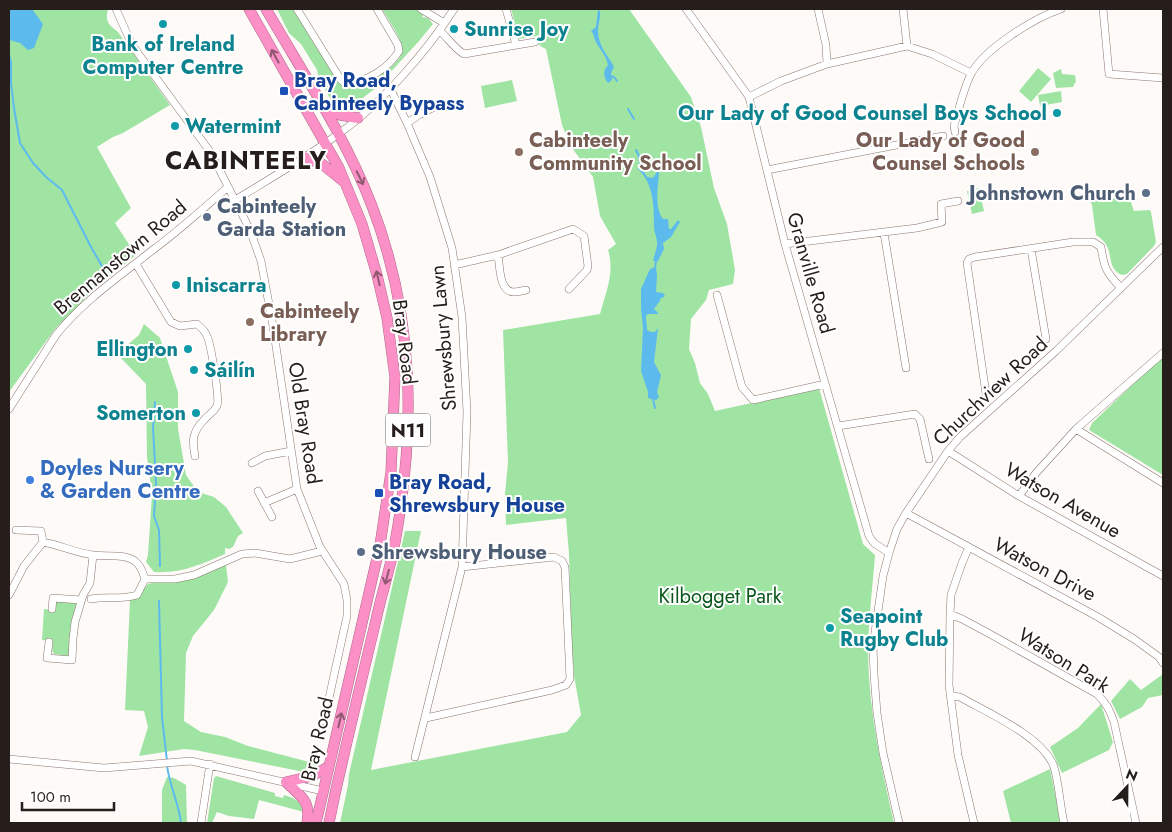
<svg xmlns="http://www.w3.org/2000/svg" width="1172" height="832" viewBox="0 0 1172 832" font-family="Jost,sans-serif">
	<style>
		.green { fill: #a0e4a4 }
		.water { fill: #5dbaec }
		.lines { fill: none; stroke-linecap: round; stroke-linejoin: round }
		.stream { stroke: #5dbaec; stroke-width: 2 }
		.minor-casing { stroke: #88766f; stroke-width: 8 }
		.highway-casing { stroke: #b0688a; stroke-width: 11 }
		.minor { stroke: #fff; stroke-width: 7 }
		.highway { stroke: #fb90c6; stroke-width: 10 }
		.oneway { stroke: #905770 }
		.culture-dot { fill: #0f9aa8; stroke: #fff; stroke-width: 2 }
		.transit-dot { fill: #1a4fb4; stroke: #fff; stroke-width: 2 }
		.education-dot { fill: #8d6e63; stroke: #fff; stroke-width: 2 }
		.service-dot { fill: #5c6f8a; stroke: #fff; stroke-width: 2 }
		.shop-dot { fill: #3f7fe0; stroke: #fff; stroke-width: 2 }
		.labels { text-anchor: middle; stroke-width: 4; stroke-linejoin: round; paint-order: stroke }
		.shield { fill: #fff; stroke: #66625f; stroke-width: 1 }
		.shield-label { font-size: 19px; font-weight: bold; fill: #251e1b }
		.culture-label { font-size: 20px; font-weight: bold; fill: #0d838f; stroke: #fff; text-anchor: start }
		.transit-label { font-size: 20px; font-weight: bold; fill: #164399; stroke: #fff; text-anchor: start }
		.education-label { font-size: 20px; font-weight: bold; fill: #785e54; stroke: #fff; text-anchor: start }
		.service-label { font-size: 20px; font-weight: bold; fill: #4e5e75; stroke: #fff; text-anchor: start }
		.street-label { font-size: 20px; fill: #251e1b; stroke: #fff }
		.shop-label { font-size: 20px; font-weight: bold; fill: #366cbe; stroke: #fff; text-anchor: start }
		.park-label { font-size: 20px; fill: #085519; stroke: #fff }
		.district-label { font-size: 25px; font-weight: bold; letter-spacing: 1px; fill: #251e1b; stroke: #fff }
	</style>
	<rect width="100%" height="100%" fill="#fefaf8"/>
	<path class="green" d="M9,9h99c-3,13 0,15 10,23l52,73 -47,28 -10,4 -16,10 34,61 -16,15 21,32 -43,35 -38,39 -46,63z
		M277,9h18l16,30 27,41 13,7c14,-6 53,-20 51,-39 -1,-11 -15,-30 -20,-39h34l8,5 -2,3 6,1 5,6 -14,17 -42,46 -26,20 -6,2 -9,-3 -3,-3 -14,-23 -2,-10 -16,-26 -12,-11z
		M511,9h118l62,88 10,30 13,61 13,36 8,46 -2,14 -24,6 -3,10 -15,19 -2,30 6,14 5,20 8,11 7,17 104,-23 44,156 12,11c-3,40 -9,81 -6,122 3,49 14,98 25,146h-554l8,-38 1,-11 56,-243h16l-50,239 196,-38 14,-17 -7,-39v-7l-2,-11 -3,-104 -3,-36 -60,7 -1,-31 3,-32 -5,-132 97,-16c6,-22 15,-42 8,-64l8,-6 -16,-28 -7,-39 -23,-32 -8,-20 -16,-76 -6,-3 -3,-10 -18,3z
		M1038,68l13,11 -20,23 -12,-11z
		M1061,69l1,5 13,1 1,6 -3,6 -17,1 -3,-15z
		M512,80l5,21 -32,7 -4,-22z
		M1061,91l1,11 -22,4 -2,-11z
		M979,188l5,23 -12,3 -5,-23z
		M1129,197l5,14 16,-1 1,2 5,30 -2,4 -27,28 -5,1c-19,-8 -4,-27 -26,-40l-4,-30 -2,-4z
		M144,324l16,14 18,54v37l8,46 12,17 16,5 12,10 17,26 -5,3 -5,11 -4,2 -4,-1v6c-23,10 -45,20 -71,18l-8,-10 2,-7 4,-60 -5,-38 -1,-73 -29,-30 22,-19z
		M1163,356v119l-74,-45 3,-7z
		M226,565l2,17 -14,28 -21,26 -7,17 -2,68 17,11 24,5 23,9 61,16 1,-4 9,5 -5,6 -10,3 -109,-22 -11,-1 -45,7 9,-29 -4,-16 -19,-1 5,-110 11,-7 7,-9 4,-1c27,-1 49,-7 74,-18z
		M58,601l17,2 2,1 -8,50 -2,2 -13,-2 -2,-4 1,-9 -11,-1 2,-31 11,1v-5z
		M1163,674v21l-15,3 -6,9 -22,12 -9,-18 19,-22 11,11z
		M1101,704l12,38 -4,8 -47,23 -12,-26 28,-19z
		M1050,769l11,54h-50l-8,-32z
		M216,776l59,17v3l8,2 1,-3c11,3 16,6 20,17l-45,-12 -5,19 -25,-3 -12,-4 -5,11h-5l7,-45z
		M167,777l7,1 12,7 1,38h-25v-33z"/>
	<path class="water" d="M9,9h23l11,15 -9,24 -6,2 -8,-7 -11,-3z
		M598,10l2,1c1,7 -2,13 -2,20 0,15 10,24 16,36l-3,6 1,7 -4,3c-5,-6 -5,-13 0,-18 -2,-10 -8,-15 -12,-23 -3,-5 -1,-7 -5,-11l5,-4z
		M640,165l7,12 6,1 5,-8 1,3c-1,14 -5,34 4,46h5l1,10h2l7,-9 2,2 -9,15 -8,6 1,6 -6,12h-5c1,-5 3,-10 4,-15 1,-7 -3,-13 -3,-19 0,-20 0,-43 -16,-58z
		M653,268h3l1,8 -1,16 7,1 2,3 -5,3v2l-6,8 5,5h-11l-2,2 1,14 4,2h4l3,-4 -4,34 7,13 -4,17 2,5 -3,3 -8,-2v-6l-7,-21 2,-43 -2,-19v-20l9,-20z"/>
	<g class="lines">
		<path class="stream" d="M9,55l2,7v21l3,25 6,35 13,20 13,14 16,13 29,57 15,26
			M609,76l5,1 3,4
			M628,109l6,10
			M636,150l3,6 2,11
			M655,270l1,-10
			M653,399l2,9
			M155,402l-2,26 3,55 -2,33 5,14 1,36
			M159,601l3,116 5,44
			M167,765c2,20 12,38 14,58"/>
		<defs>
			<path id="minor" d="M116,9l16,36 79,108 39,77 11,31 12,65 24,163 23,58 24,37 3,16v16l-23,105
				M297,9l44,71 5,4c20,-2 42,-15 53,-33l-1,-6 -21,-36
				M421,9l23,14
				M506,9l10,36
				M686,9l63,88 36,147 84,292 5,7 15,10
				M818,9l8,36 1,19
				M903,9l4,37
				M1103,9l6,65 54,4
				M439,30c7,6 18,21 25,24l71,-12
				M390,88l17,35 23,54 22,71 10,69 5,95 -5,155 -47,190
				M749,97l32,-16 46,-17 80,-18 25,8 39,19
				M407,123l12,-8 19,-10
				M955,132l-1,-6c5,-17 9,-36 17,-52 13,-25 63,-56 90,-65
				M767,170l176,-34
				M235,200c36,-22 73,-43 106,-68 41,-29 86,-81 113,-123
				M884,233l22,135
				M785,244l132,-16 25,-6 -1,-18 17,-3
				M1031,249l15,90
				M498,255c2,11 1,36 15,37 4,0 9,-1 13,-2
				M136,264l35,58 9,4 17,-2c5,4 8,7 10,12 4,9 13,63 10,70 -4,7 -9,9 -13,14 -12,12 -12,21 -9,36
				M454,265l44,-10 75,-26 11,7 4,30 -1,4 -18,19
				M717,295l25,92 11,13 72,-16
				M986,394l-19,-131 2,-4 6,-2 98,-15h20l8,5c3,21 5,25 20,41
				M9,409l47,-74c27,-34 64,-59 98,-86 26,-19 50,-41 74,-62
				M838,426l77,-12 5,5 9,40
				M1076,429l87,54
				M948,451l71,45 144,80
				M252,463l13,-7 26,-5
				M258,491l14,26
				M1019,496l17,-23 40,-44 87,-76
				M264,503l33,-14
				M906,513l192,104 36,22 25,18 4,6
				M16,530l25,1 2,11
				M969,547l-7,16 -11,32 -1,19 -1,71 9,70 16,68
				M145,579h30l19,-4 48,-21 13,-1 35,6 32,-8
				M9,595l15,-29 19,-24c17,3 33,11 50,13 13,2 32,-2 43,7 5,4 7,11 9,17l-8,16c-15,5 -31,1 -46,4
				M52,609l1,-11 28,2
				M950,614l12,5 28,15 107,60c9,9 13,16 17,28l22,101
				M49,642l-2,16 25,2 1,-21 2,-17 8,-27 7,-12 3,-28
				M951,696l9,1c26,15 84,40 94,70 5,17 6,38 10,56
				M426,718l126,-28 14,-5 4,-6 -5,-112 -3,-6 -8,-4 -92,10
				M9,759l95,9 87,-7 132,30
				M201,823l9,-59
				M899,823l-16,-70 -6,-40 -3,-39 -1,-28 10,-70 6,-23 8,-24 9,-16 42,-62 12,-14 96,-86 107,-104"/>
			<path id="highway" d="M249,9l90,159 23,56 15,51 10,43 8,59 -4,95 -11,73 -64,278
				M266,9c37,64 79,127 106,197 43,112 44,225 22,342 -5,24 -13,48 -18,72 -14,58 -28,116 -41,174l-6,29
				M322,105l18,10 18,3
				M304,157l18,7 21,17
				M286,782c15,15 25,18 21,41
				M286,782l26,-6 16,-9"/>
		</defs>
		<use href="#minor" class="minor-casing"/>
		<use href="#highway" class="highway-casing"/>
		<use href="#minor" class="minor"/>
		<use href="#highway" class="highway"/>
	</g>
	<defs><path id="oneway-shaft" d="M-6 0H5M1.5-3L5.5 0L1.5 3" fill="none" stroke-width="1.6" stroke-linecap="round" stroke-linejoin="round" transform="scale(1.25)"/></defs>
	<g class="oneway">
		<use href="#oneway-shaft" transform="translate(275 56) rotate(-119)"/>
		<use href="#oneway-shaft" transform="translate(360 178) rotate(64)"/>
		<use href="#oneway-shaft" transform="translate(378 278) rotate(-103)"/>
		<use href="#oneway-shaft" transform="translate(387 577) rotate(105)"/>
		<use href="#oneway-shaft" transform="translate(340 720) rotate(-77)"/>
	</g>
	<g class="culture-dot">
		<circle cx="163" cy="24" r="5"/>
		<circle cx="454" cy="29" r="5"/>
		<circle cx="1057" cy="113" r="5"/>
		<circle cx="175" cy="126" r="5"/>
		<circle cx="176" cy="285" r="5"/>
		<circle cx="188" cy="349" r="5"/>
		<circle cx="194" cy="370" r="5"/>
		<circle cx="196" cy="413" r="5"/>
		<circle cx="830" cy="628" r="5"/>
	</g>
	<g class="transit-dot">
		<rect x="279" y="86" width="10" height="10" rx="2.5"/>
		<rect x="374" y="488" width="10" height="10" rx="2.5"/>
	</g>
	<g class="education-dot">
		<circle cx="519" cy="152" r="5"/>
		<circle cx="1035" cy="152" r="5"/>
		<circle cx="250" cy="322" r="5"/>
	</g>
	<g class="service-dot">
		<circle cx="1146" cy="193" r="5"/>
		<circle cx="207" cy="217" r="5"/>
		<circle cx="361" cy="552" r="5"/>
	</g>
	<circle class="shop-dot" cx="30" cy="480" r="5"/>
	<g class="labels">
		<rect class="shield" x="385.5" y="413.5" width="45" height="33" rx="4"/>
		<g class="shield-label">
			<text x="408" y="437">N11</text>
		</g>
		<g class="culture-label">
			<text x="464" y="36">Sunrise Joy</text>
			<text x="163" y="51" text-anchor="middle">Bank of Ireland<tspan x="163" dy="23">Computer Centre</tspan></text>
			<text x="1047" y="120" text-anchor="end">Our Lady of Good Counsel Boys School</text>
			<text x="185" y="133">Watermint</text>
			<text x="186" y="292">Iniscarra</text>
			<text x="178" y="356" text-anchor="end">Ellington</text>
			<text x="204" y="377">Sáilín</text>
			<text x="186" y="420" text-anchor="end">Somerton</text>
			<text x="840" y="623">Seapoint<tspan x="840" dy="23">Rugby Club</tspan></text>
		</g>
		<g class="transit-label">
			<text x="294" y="87">Bray Road,<tspan x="294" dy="23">Cabinteely Bypass</tspan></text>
			<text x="389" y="489">Bray Road,<tspan x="389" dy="23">Shrewsbury House</tspan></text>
		</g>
		<g class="education-label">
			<text x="529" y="147">Cabinteely<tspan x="529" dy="23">Community School</tspan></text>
			<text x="1025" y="147" text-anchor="end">Our Lady of Good<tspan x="1025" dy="23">Counsel Schools</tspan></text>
			<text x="260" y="318">Cabinteely<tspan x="260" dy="23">Library</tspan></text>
		</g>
		<g class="service-label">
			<text x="1136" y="200" text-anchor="end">Johnstown Church</text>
			<text x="217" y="213">Cabinteely<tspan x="217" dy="23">Garda Station</tspan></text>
			<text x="371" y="559">Shrewsbury House</text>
		</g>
		<g class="street-label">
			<text transform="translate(120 257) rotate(-40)" y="7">Brennanstown Road</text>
			<text transform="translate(811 273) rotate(74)" y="7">Granville Road</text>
			<text transform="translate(443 338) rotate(-95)" y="7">Shrewsbury Lawn</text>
			<text transform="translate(405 342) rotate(83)" y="7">Bray Road</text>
			<text transform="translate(990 391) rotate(-43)" y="7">Churchview Road</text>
			<text transform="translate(305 423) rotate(81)" y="7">Old Bray Road</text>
			<text transform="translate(1063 500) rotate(30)" y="7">Watson Avenue</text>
			<text transform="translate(1045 569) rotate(28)" y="7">Watson Drive</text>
			<text transform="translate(1064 660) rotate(32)" y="7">Watson Park</text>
			<text transform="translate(317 739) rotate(-77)" y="7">Bray Road</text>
		</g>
		<g class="shop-label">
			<text x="40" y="475">Doyles Nursery<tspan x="40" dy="23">&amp; Garden Centre</tspan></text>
		</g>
		<g class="park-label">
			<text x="720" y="603">Kilbogget Park</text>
		</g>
		<g class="district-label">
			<text x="246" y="169">CABINTEELY</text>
		</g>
	</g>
	<rect width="1172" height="832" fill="none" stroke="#251e1b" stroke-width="20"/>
	<g transform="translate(1127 787) rotate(22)" stroke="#ffffff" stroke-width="4" paint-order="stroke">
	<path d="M0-4L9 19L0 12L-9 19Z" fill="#251e1b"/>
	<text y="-8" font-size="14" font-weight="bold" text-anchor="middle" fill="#251e1b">N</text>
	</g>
	<path d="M22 802v8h92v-8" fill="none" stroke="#251e1b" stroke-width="2.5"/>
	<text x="30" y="802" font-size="15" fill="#251e1b" stroke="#ffffff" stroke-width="4" paint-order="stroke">100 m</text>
</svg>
